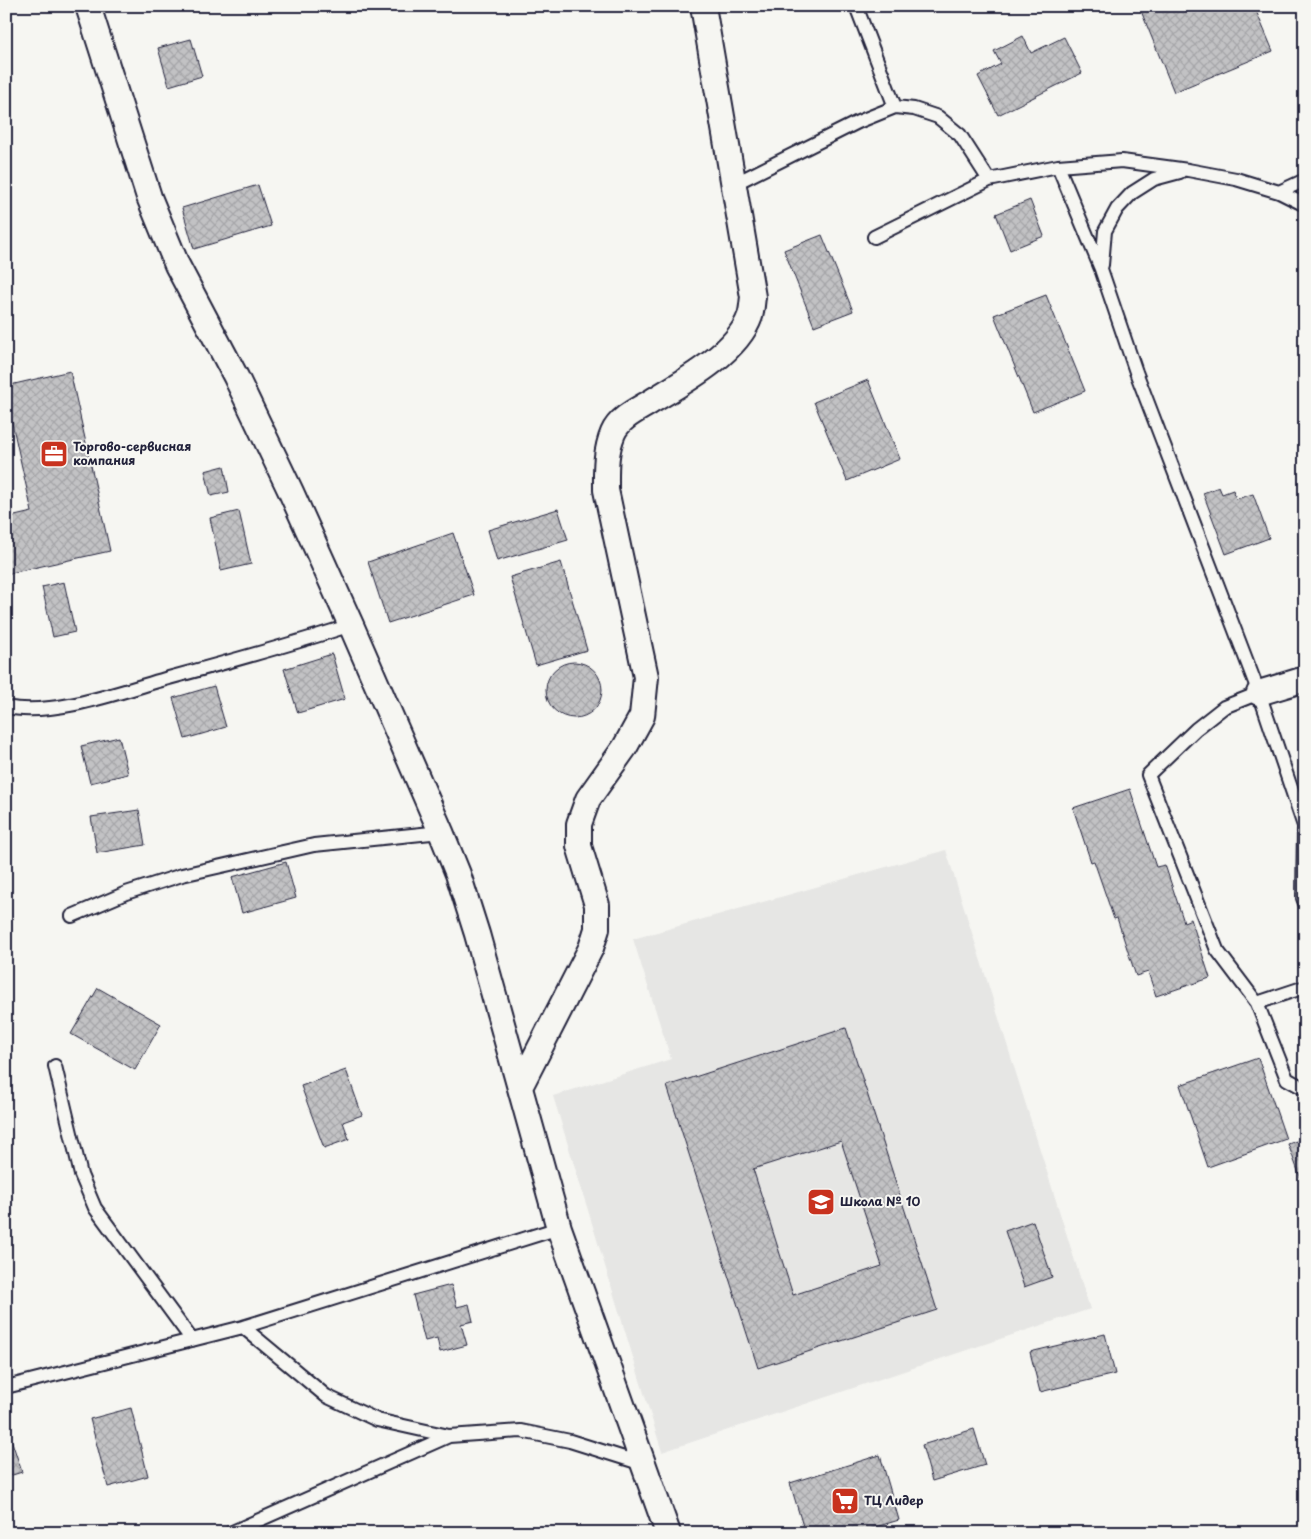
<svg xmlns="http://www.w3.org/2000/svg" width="1311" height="1539" viewBox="0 0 1311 1539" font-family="'Playpen Sans',sans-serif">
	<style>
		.built { fill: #e6e6e4 }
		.building { fill: url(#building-cross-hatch); stroke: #22223b; fill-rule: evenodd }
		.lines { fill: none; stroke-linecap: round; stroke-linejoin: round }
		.lane-casing { stroke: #22223b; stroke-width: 16 }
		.street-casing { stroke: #22223b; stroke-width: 28 }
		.lane { stroke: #f6f6f2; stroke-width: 12 }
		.street { stroke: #f6f6f2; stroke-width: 24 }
		.labels { text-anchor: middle; stroke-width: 4; stroke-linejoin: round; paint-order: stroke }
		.poi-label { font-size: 12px; font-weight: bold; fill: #22223b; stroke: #f6f6f2; text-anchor: start }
	</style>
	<defs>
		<pattern id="building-cross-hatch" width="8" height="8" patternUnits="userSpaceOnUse" patternTransform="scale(1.25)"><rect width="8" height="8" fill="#c2c2c4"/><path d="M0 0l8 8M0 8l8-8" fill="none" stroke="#a6a6a9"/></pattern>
	</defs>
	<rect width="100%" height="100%" fill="#f6f6f2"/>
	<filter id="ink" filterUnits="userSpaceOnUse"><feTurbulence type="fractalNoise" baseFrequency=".02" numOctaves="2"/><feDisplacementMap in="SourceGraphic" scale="10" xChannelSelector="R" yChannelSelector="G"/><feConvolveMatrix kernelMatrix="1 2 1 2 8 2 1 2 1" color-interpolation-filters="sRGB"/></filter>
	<g filter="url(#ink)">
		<path class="built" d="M946,850l144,459 -428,143 -109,-356 118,-37 -38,-120z"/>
		<path class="building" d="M1139,6h115l19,45 -99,41z
			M1023,36l8,17 33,-16 18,36 -84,42 -20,-39 23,-12 -7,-13z
			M191,39l11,37 -33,10 -11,-38z
			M258,185l13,41 -77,23 -12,-41z
			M1030,200l14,36 -34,14 -14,-36z
			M822,235l31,76 -39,15 -30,-76z
			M1046,295l39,96 -52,21 -39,-97z
			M70,371l40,180 -104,23v-56l26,-6 -26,-116v-10z
			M868,380l32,79 -53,22 -33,-79z
			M224,466l5,26 -18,4 -6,-25z
			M1219,487l3,7 11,-4 3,9 17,-5 16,44 -43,16 -23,-61z
			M558,509l10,31 -71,21 -9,-31z
			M239,511l12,53 -30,7 -11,-53z
			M453,533l21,62 -86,28 -20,-61z
			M561,562l26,88 -51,15 -26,-88z
			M64,582l11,50 -22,5 -11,-50z
			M332,654l13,45 -47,14 -14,-44z
			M546 690a28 28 0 1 1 56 0a28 28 0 1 1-56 0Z
			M214,686l12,41 -41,12 -12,-41z
			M119,737l9,37 -38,9 -9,-37z
			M1130,789l26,78 9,-2 19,57 7,-3 19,59 -54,18 -8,-24 -12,4 -19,-58 -3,1 -20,-58 -3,1 -18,-54z
			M139,810l6,35 -48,8 -6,-36z
			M286,862l10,36 -54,15 -10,-36z
			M98,988l63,36 -26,46 -64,-36z
			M846,1028l91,282 -179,58 -91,-282zM841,1141l41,125 -89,29 -40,-126z
			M1258,1058l28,81 -78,28 -28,-82z
			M346,1070l16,45 -19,7 6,17 -25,9 -23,-62z
			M1305,1138v52l-17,-46z
			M1033,1221l19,56 -28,10 -19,-56z
			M451,1285l6,22 12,-3 4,17 -12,3 6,21 -27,7 -3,-14 -12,3 -12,-46z
			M1105,1334l10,40 -75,18 -10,-40z
			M131,1408l17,68 -40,11 -18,-68z
			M974,1429l11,36 -53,16 -10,-36z
			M9,1433l13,39 -16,5v-43z
			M880,1455l19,65 -30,9 1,4h-65l-15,-50z"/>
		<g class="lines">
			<defs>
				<path id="lane" d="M856,6l39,101
					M734,184l124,-62 37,-15 19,2 24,8 22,18 29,45 69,-14
					M1279,192l26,-12
					M1305,205l-26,-13 -43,-13 -48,-9 -66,-9 -64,5 43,103 35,103 123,321 45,133 -1,72 2,5
					M874,237l115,-57
					M1102,265l3,-34 12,-22 15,-16 22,-14 26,-7
					M1259,693l-35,14 -28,22 -48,46 69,175 40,53 30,76 18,10
					M6,707c46,10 114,-15 159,-28 63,-17 125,-34 186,-54
					M72,916l54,-23 56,-18 132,-30 127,-13
					M1257,1003l48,-16
					M55,1066l26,109 14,33 97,132
					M243,1327l83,69 51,24 72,16 72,-5 49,10 73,23
					M6,1387l237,-60 316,-99
					M230,1533l219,-97"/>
				<path id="street" d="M88,6l61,191 28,68 59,112 55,115 60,133 90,207 17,42 19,60 82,294 109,305
					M1259,693l46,-14
					M520,1087l71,-139 6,-19v-24l-18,-59v-22l9,-25 37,-52 17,-31 4,-39 -40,-187c0,-19 -1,-38 7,-57 6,-14 22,-22 34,-29 33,-20 90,-50 103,-88 2,-6 2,-13 3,-19l-50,-291"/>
			</defs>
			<use href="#lane" class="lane-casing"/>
			<use href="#street" class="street-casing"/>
			<use href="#lane" class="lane"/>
			<use href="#street" class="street"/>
		</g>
	</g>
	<defs>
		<symbol id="office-square" viewBox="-11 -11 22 22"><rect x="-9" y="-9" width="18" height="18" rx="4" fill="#c8321e" stroke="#f6f6f2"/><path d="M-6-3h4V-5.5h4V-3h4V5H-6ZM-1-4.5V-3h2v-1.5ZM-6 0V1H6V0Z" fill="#fff"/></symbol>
		<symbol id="school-square" viewBox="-11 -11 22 22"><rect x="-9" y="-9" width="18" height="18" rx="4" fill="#c8321e" stroke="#f6f6f2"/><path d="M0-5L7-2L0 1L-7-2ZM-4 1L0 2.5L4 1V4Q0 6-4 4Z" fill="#fff"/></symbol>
		<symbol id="supermarket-square" viewBox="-11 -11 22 22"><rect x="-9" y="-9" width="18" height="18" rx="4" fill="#c8321e" stroke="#f6f6f2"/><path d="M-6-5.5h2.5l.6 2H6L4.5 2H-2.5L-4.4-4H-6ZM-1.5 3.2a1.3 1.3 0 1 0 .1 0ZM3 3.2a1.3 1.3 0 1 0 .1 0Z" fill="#fff"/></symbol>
	</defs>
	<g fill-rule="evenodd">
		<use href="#office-square" x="38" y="438" width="32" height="32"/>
		<use href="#school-square" x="805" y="1186" width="32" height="32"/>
		<use href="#supermarket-square" x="829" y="1485" width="32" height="32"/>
	</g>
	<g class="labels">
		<g class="poi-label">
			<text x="73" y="451">Торгово-сервисная<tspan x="73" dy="14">компания</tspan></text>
			<text x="840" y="1206">Школа № 10</text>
			<text x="864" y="1505">ТЦ Лидер</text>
		</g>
	</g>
	<rect width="1311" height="1539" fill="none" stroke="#f6f6f2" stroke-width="25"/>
	<rect x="12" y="12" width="1286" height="1514" fill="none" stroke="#22223b" stroke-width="2" filter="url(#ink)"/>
</svg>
